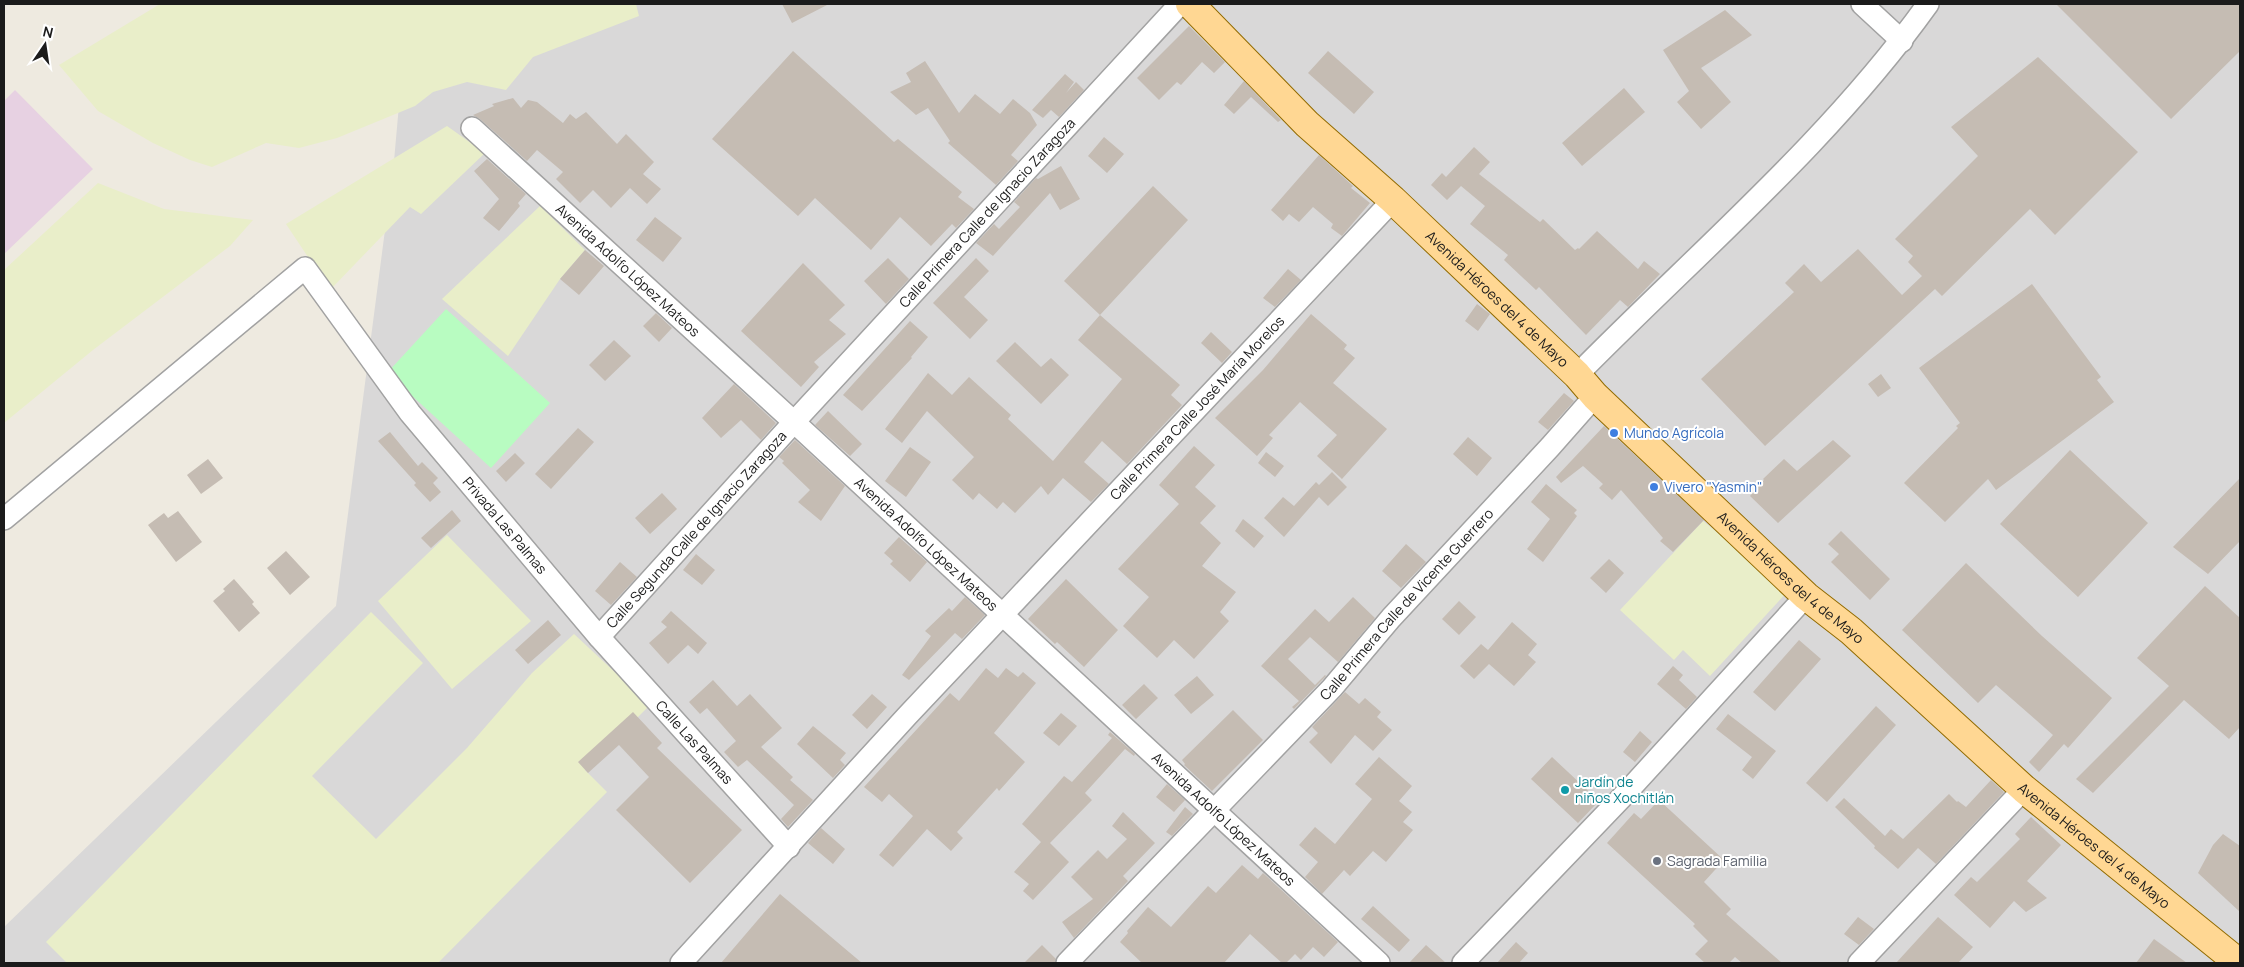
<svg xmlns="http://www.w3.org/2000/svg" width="2244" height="967" viewBox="0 0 2244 967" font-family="Manrope,sans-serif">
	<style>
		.residential { fill: #d9d8d8 }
		.industrial { fill: #e7d1e2 }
		.farmland { fill: #e9eec9 }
		.park { fill: #b8fcc1 }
		.building { fill: #c5bcb3 }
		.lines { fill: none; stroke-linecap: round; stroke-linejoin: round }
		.minor-casing { stroke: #a2a2a2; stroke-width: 24 }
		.major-casing { stroke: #926b00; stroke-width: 30 }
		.minor { stroke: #fff; stroke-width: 21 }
		.major { stroke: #ffd793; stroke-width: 28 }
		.shop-dot { fill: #3f7fe0; stroke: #fff; stroke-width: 2 }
		.culture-dot { fill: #0f9aa8; stroke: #fff; stroke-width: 2 }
		.worship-dot { fill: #6b7280; stroke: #fff; stroke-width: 2 }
		.labels { text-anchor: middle; stroke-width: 4; stroke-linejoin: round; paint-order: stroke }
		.street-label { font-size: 14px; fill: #1b1b1b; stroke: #fff }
		.shop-label { font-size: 14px; fill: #366cbe; stroke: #fff; text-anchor: start }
		.culture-label { font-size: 14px; fill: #0d838f; stroke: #fff; text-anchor: start }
		.worship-label { font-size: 14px; fill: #5b616d; stroke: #fff; text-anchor: start }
	</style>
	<rect width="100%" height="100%" fill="#eeeae0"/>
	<path class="residential" d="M408,4h1832v959h-2236v-36l332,-321 58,-445z"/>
	<path class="industrial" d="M15,90l78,79 -89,85v-153z"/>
	<path class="farmland" d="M160,4h476l3,12 -106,41 -27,33 -39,-8 -34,10 -18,14 -78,32 -38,10 -33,-5 -54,24 -22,-7 -37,-17 -55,-32 -39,-46z
		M447,126l38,27 -64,61 -11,-7 -80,83 -44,-66z
		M98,183l66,26 89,11 -23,26 -137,104 -89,73v-153z
		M540,206l45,44 -25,29 -52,77 -66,-57z
		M1703,521l86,69 -79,86 -27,-26 -9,10 -54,-50z
		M447,535l84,86 -79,68 -74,-88z
		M371,612l52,51 -111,113 64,63 91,-91 65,-75 42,-39 76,71 -65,65 22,22 -169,171h-371l-21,-21z"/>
	<path class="park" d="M446,309l104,94 -59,65 -104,-95z"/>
	<path class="building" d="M782,4h47l-37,19z
		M2056,4h184v47l-69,68z
		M1725,10l27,25 -51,33 30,34 -30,27 -24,-27 12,-11 -26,-41z
		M1189,26l36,36 -11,11 -12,-11 -21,23 -4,-3 -18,18 -22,-22z
		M793,51l101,91 4,-3 64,53 -4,5 16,12 -18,19 -4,-4 -21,22 -31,-29 -29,33 -56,-52 -17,18 -86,-77z
		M1328,51l46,41 -20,22 -46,-41z
		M2038,57l100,95 -83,83 -25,-26 -88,87 -7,-7 -170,157 -64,-67 93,-87 -9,-9 19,-19 17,18 37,-33 44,46 20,-19 -14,-14 5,-6 -18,-17 83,-83 -27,-29z
		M925,61l34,52 16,-19 25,20 13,-15 17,14 7,12 -26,30 7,6 -22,24 -48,-42 2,-2 -22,-33 -12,7 -26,-23 21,-10 -5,-9z
		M1065,74l9,8 -8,11 10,-11 8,8 -25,27 -8,-7 -8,8 -11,-8z
		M1244,81l37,39 -3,2 -27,-25 -17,17 -10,-9z
		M1624,88l21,24 -63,54 -20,-23z
		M513,98l8,10 7,-8 9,2 26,21 7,-9 6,5 10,-7 31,32 9,-10 28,28 -11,12 18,15 -14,15 -17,-16 -19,20 -18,-18 -13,13 -24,-24 7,-7 -26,-22 -10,11 -47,-42 -7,-4 21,-9 -2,-2z
		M1104,137l20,17 -17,19 -19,-17z
		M1474,147l16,15 -11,12 61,48 3,-3 32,31 3,-2 1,1 18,-18 41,38 6,-8 16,13 -32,33 -8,-7 -34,35 -47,-48 -3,3 -32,-30 4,-5 -38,-31 15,-18 -24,-20 -14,14 -16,-15 11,-12 4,4z
		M1319,155l34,31 -2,2 19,15 -28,33 -11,-8 2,-4 -20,-17 -14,15 -10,-8 -6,7 -12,-11z
		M487,159l39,35 -8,9 2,3 -21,25 -16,-13 16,-19 -25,-28z
		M1061,166l19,33 -20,11 -10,-17 -57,63 -17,-13 18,-19 5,5 21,-22 -6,-5 22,-24 2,1z
		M1153,186l35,34 -88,95 -36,-34z
		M655,217l27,21 -19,24 -27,-22z
		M585,250l19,16 -25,29 -19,-16z
		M888,258l21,21 -23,25 -22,-23z
		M976,258l13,13 -25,26 24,23 -18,19 -37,-36z
		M803,263l42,42 -16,15 17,14 -32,28 5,5 -18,20 -60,-56z
		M1288,269l13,11 -26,27 -12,-9z
		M2032,284l69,93 -4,3 17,22 -118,88 -8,-11 -43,43 -41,-39 54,-55 -2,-2 4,-3 -41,-55z
		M1477,304l13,10 -12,17 -13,-10z
		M656,313l16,15 -13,14 -16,-16z
		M1311,314l36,31 -3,4 11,9 -22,25 54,46 -45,50 -25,-23 20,-21 -37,-33 -31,33 4,3 -16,18 -42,-38 48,-48z
		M1100,315l80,70 -9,10 11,10 -55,59 -25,-23 -18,21 25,22 -18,18 -28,-24 -15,17 -7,-9 -26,27 -12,-11 -6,7 -18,-16 -6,7 -21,-20 22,-23 -47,-46 -25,32 -17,-14 43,-56 24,22 17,-18 42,38 -3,4 45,42 69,-82 -44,-39z
		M910,321l18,16 -17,20 1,1 -50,53 -19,-16z
		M1211,332l21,20 -10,11 -21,-20z
		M614,340l17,16 -26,25 -16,-16z
		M1015,342l26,25 10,-9 18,17 -28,29 -45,-43z
		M1881,374l10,14 -13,9 -10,-13z
		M734,384l42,39 -15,17 -20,-20 -20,18 -19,-20z
		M1564,393l10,8 -26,29 -10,-8z
		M828,411l34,33 -12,12 -35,-31z
		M1604,426l100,94 -31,32 -13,-11 3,-3 -42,-48 -9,10 -13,-12 4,-4 -20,-18 -22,17 -5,-6z
		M578,428l16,14 -43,47 -16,-15z
		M390,432l28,34 4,-4 16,16 -5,5 8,9 -11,10 -16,-17 2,-2 -38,-42z
		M1468,437l24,21 -15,18 -24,-22z
		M795,440l50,46 -24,35 -23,-19 12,-12 -28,-27 2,-2 -5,-4z
		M1833,440l18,16 -73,67 -28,-27 14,-16 -1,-1 21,-20 13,12z
		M1194,446l21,19 -20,22 21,19 -16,17 21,20 -19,23 34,26 -16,20 9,9 -35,38 -20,-19 -17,18 -34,-32 26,-29 -31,-28 61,-65 -20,-19z
		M910,447l21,15 -25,35 -21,-16z
		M2070,450l78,73 -70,74 -78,-73z
		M1266,452l18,14 -9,11 -17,-14z
		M515,453l10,10 -19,19 -10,-11z
		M208,459l15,19 -22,16 -14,-19z
		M1332,472l15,15 -19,19 -9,-9 -35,40 -20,-19 19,-21 11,9 22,-24 3,3z
		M2240,478v63l-32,33 -35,-27z
		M1546,484l31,26 -3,3 3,3 -34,46 -16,-13 23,-30 -19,-17z
		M662,493l15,16 -27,25 -15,-16z
		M452,510l9,11 -30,27 -10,-10z
		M178,511l24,31 -26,20 -28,-37 16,-12 4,5z
		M1243,519l21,17 -10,12 -19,-17z
		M1841,531l49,48 -20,21 -39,-38 8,-8 -11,-10z
		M899,537l28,25 -17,20 -20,-18 3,-3 -9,-8z
		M1406,544l20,18 -25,26 -19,-17z
		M286,551l24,26 -20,18 -23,-27z
		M696,554l19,16 -13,15 -19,-15z
		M1609,559l15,14 -18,20 -16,-15z
		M620,562l17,15 -26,28 -16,-14z
		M1966,563l76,73 70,62 -44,50 -4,-4 -25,28 -10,-10 24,-27 -57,-50 -18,18 -76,-73z
		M234,579l20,23 -2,2 8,9 -21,19 -26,-31 12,-10 -2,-2z
		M1066,579l52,51 -34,37 -27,-25 -2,2 -27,-25z
		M2205,586l35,32v109l-11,12 -45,-39 -91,93 -17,-14 93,-93 -32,-28z
		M965,597l20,18 -23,24 -7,-6 -46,47 -7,-5 29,-39 -6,-5 24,-23 3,3z
		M1353,597l22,21 -37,44 -28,-25 -22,22 27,26 10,-10 1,1 -32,33 -2,-2 7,-6 -38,-35 54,-57 14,13z
		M1459,601l17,16 -17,18 -17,-16z
		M671,611l36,32 -9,11 -10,-9 -20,19 -19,-21 18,-16 -6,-5z
		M548,620l13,15 -33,29 -13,-14z
		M1512,622l25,22 -9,11 8,7 -22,24 -25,-22 -15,15 -14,-13 21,-22 7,6z
		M1799,640l22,19 -46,52 -22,-19z
		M1673,666l10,9 -4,5 18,17 -11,12 -29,-25z
		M986,668l12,10 8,-10 12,9 5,-5 13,11 -42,50 31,29 -26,29 -2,-3 -40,44 6,6 -12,13 -24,-22 -34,38 -14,-12 34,-39 -24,-22 -7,8 -18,-15 86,-94 9,8z
		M1197,676l17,19 -23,19 -17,-19z
		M713,680l24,26 13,-12 32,34 -21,19 32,30 -3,3 23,20 -25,27 -7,-8 13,-14 -47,-45 -9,7 -14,-15 12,-11 -29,-33 -7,6 -11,-12z
		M1144,684l14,14 -22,21 -14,-14z
		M1345,692l14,12 6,-6 16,14 -4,5 15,13 -19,21 -18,-16 -24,29 -22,-22 9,-9 -6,-6z
		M872,694l15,13 -20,22 -15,-14z
		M1876,706l20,19 -69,77 -21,-19z
		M1233,710l30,30 -51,51 -28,-26 1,-1 -3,-4z
		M633,712l29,31 -5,5 85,82 -52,53 -74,-73 33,-33 -30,-32 -31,28 -10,-11z
		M1061,713l16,13 -18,20 -16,-13z
		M1728,714l48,37 -23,28 -11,-9 10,-13 -36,-28z
		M813,726l33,27 -6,7 5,5 -12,13 -36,-34z
		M1640,731l12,11 -17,20 -12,-10z
		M1110,732l25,22 -1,2 -9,-7 -40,44 7,7 -42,43 19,19 -36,38 -10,-9 6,-7 -15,-12 27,-30 -19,-18 42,-48 8,6 40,-44 -4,-3z
		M1379,757l33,29 -13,15 13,11 -9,10 10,8 -27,32 -13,-11 -23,25 -6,-6 -22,24 -17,-17 13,-15 -19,-17 16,-18 20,17 37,-45 -17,-15z
		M1552,757l47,44 -21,22 -47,-44z
		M1991,780l13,12 -68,72 -18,-16 -20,21 -24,-21 1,-2 -40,-39 9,-9 41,38 6,-7 12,10 46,-45 8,8 1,-1 8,6z
		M1167,784l18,16 -11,12 -18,-15z
		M1659,800l65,60 -20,22 27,27 -5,5 56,49h-40l-7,-6 -6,6h-24l-10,-9 13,-13 -15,-15 2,-2 -88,-81 27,-30 7,6z
		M1185,807l8,7 -21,22 -6,-4z
		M1123,812l32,31 -32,33 5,5 -54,57 -12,-16 31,-23 -22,-22 27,-27 9,9 20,-20 -15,-13z
		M2031,817l30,28 -34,36 20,17 -21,14 -12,-11 -24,27 -36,-33 17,-18 6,5 43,-43 -5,-5z
		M821,828l24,21 -12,15 -25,-21z
		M2223,834l17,12v66l-42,-39 15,-28z
		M1242,865l16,14 5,-6 75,69 -14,15 -11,-10 -12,13 -6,-6 -9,9h-4l-32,-29 -26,29h-82l-22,-21 8,-9 -1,-2 21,-24 23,20 37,-41 8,7z
		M780,894l82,69h-141z
		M1373,906l37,34 -11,12 -38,-33z
		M1858,917l16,12 -15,16 -15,-11z
		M1938,917l35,30 -15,16h-62z
		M2154,939l33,24h-51z
		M1516,942l12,11 -9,10h-22z
		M1042,945l14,14 -1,4h-31z
		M1426,945l20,18h-37z"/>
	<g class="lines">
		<defs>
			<g id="minor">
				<path d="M1862,4l40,37"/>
				<path id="s1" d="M472,128l322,294 585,541"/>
				<path d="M1577,375c119,-121 253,-234 351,-371"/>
				<path id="s2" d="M4,519l301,-251 105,145 189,224 190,210"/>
				<path id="s3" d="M599,637l195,-215 386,-418"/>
				<path id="s4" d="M681,963l226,-247 486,-516"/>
				<path id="s5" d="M1067,963l265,-275 59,-70 159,-171 45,-51"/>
				<path d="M1463,963l164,-171 179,-196"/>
				<path d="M1859,963l165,-174"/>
			</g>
			<g id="major">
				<path id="s6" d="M1190,4l117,120 86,76 184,175 18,21 211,200 45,35 173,158 215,174"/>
			</g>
		</defs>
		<use href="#minor" class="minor-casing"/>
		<use href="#major" class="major-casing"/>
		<use href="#minor" class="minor"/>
		<use href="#major" class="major"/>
	</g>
	<g class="shop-dot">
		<circle cx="1614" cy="433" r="5"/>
		<circle cx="1654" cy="487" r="5"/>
	</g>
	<circle class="culture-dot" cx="1565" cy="790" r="5"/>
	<circle class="worship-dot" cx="1657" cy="861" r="5"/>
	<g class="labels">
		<g class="street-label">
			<text dy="5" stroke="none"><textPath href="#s3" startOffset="575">Calle Primera Calle de Ignacio Zaragoza</textPath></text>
			<text dy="5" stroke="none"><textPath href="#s1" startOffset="211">Avenida Adolfo López Mateos</textPath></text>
			<text dy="5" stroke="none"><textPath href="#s6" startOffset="426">Avenida Héroes del 4 de Mayo</textPath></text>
			<text dy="5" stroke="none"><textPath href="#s4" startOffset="758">Calle Primera Calle José María Morelos</textPath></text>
			<text dy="5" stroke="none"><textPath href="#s2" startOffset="718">Privada Las Palmas</textPath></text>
			<text dy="5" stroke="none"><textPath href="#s3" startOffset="145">Calle Segunda Calle de Ignacio Zaragoza</textPath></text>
			<text dy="5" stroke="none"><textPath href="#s1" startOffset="616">Avenida Adolfo López Mateos</textPath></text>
			<text dy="5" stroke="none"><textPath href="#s6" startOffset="831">Avenida Héroes del 4 de Mayo</textPath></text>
			<text dy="5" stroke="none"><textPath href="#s5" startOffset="494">Calle Primera Calle de Vicente Guerrero</textPath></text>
			<text dy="5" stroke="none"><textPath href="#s2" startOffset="1006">Calle Las Palmas</textPath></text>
			<text dy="5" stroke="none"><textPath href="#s1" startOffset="1021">Avenida Adolfo López Mateos</textPath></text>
			<text dy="5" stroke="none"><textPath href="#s6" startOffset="1236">Avenida Héroes del 4 de Mayo</textPath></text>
		</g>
		<g class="shop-label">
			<text x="1624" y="438">Mundo Agrícola</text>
			<text x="1664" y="492">Vivero "Yasmin"</text>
		</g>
		<g class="culture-label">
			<text x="1575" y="787">Jardín de<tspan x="1575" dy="16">niños Xochitlán</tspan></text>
		</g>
		<g class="worship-label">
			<text x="1667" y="866">Sagrada Familia</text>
		</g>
	</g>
	<rect width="2244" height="967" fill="none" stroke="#1b1b1b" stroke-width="10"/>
	<g transform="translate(45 45) rotate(13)" stroke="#ffffff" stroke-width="4" paint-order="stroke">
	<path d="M0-4L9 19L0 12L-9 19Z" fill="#1b1b1b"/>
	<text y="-8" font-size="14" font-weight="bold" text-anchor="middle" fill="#1b1b1b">N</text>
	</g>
</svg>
